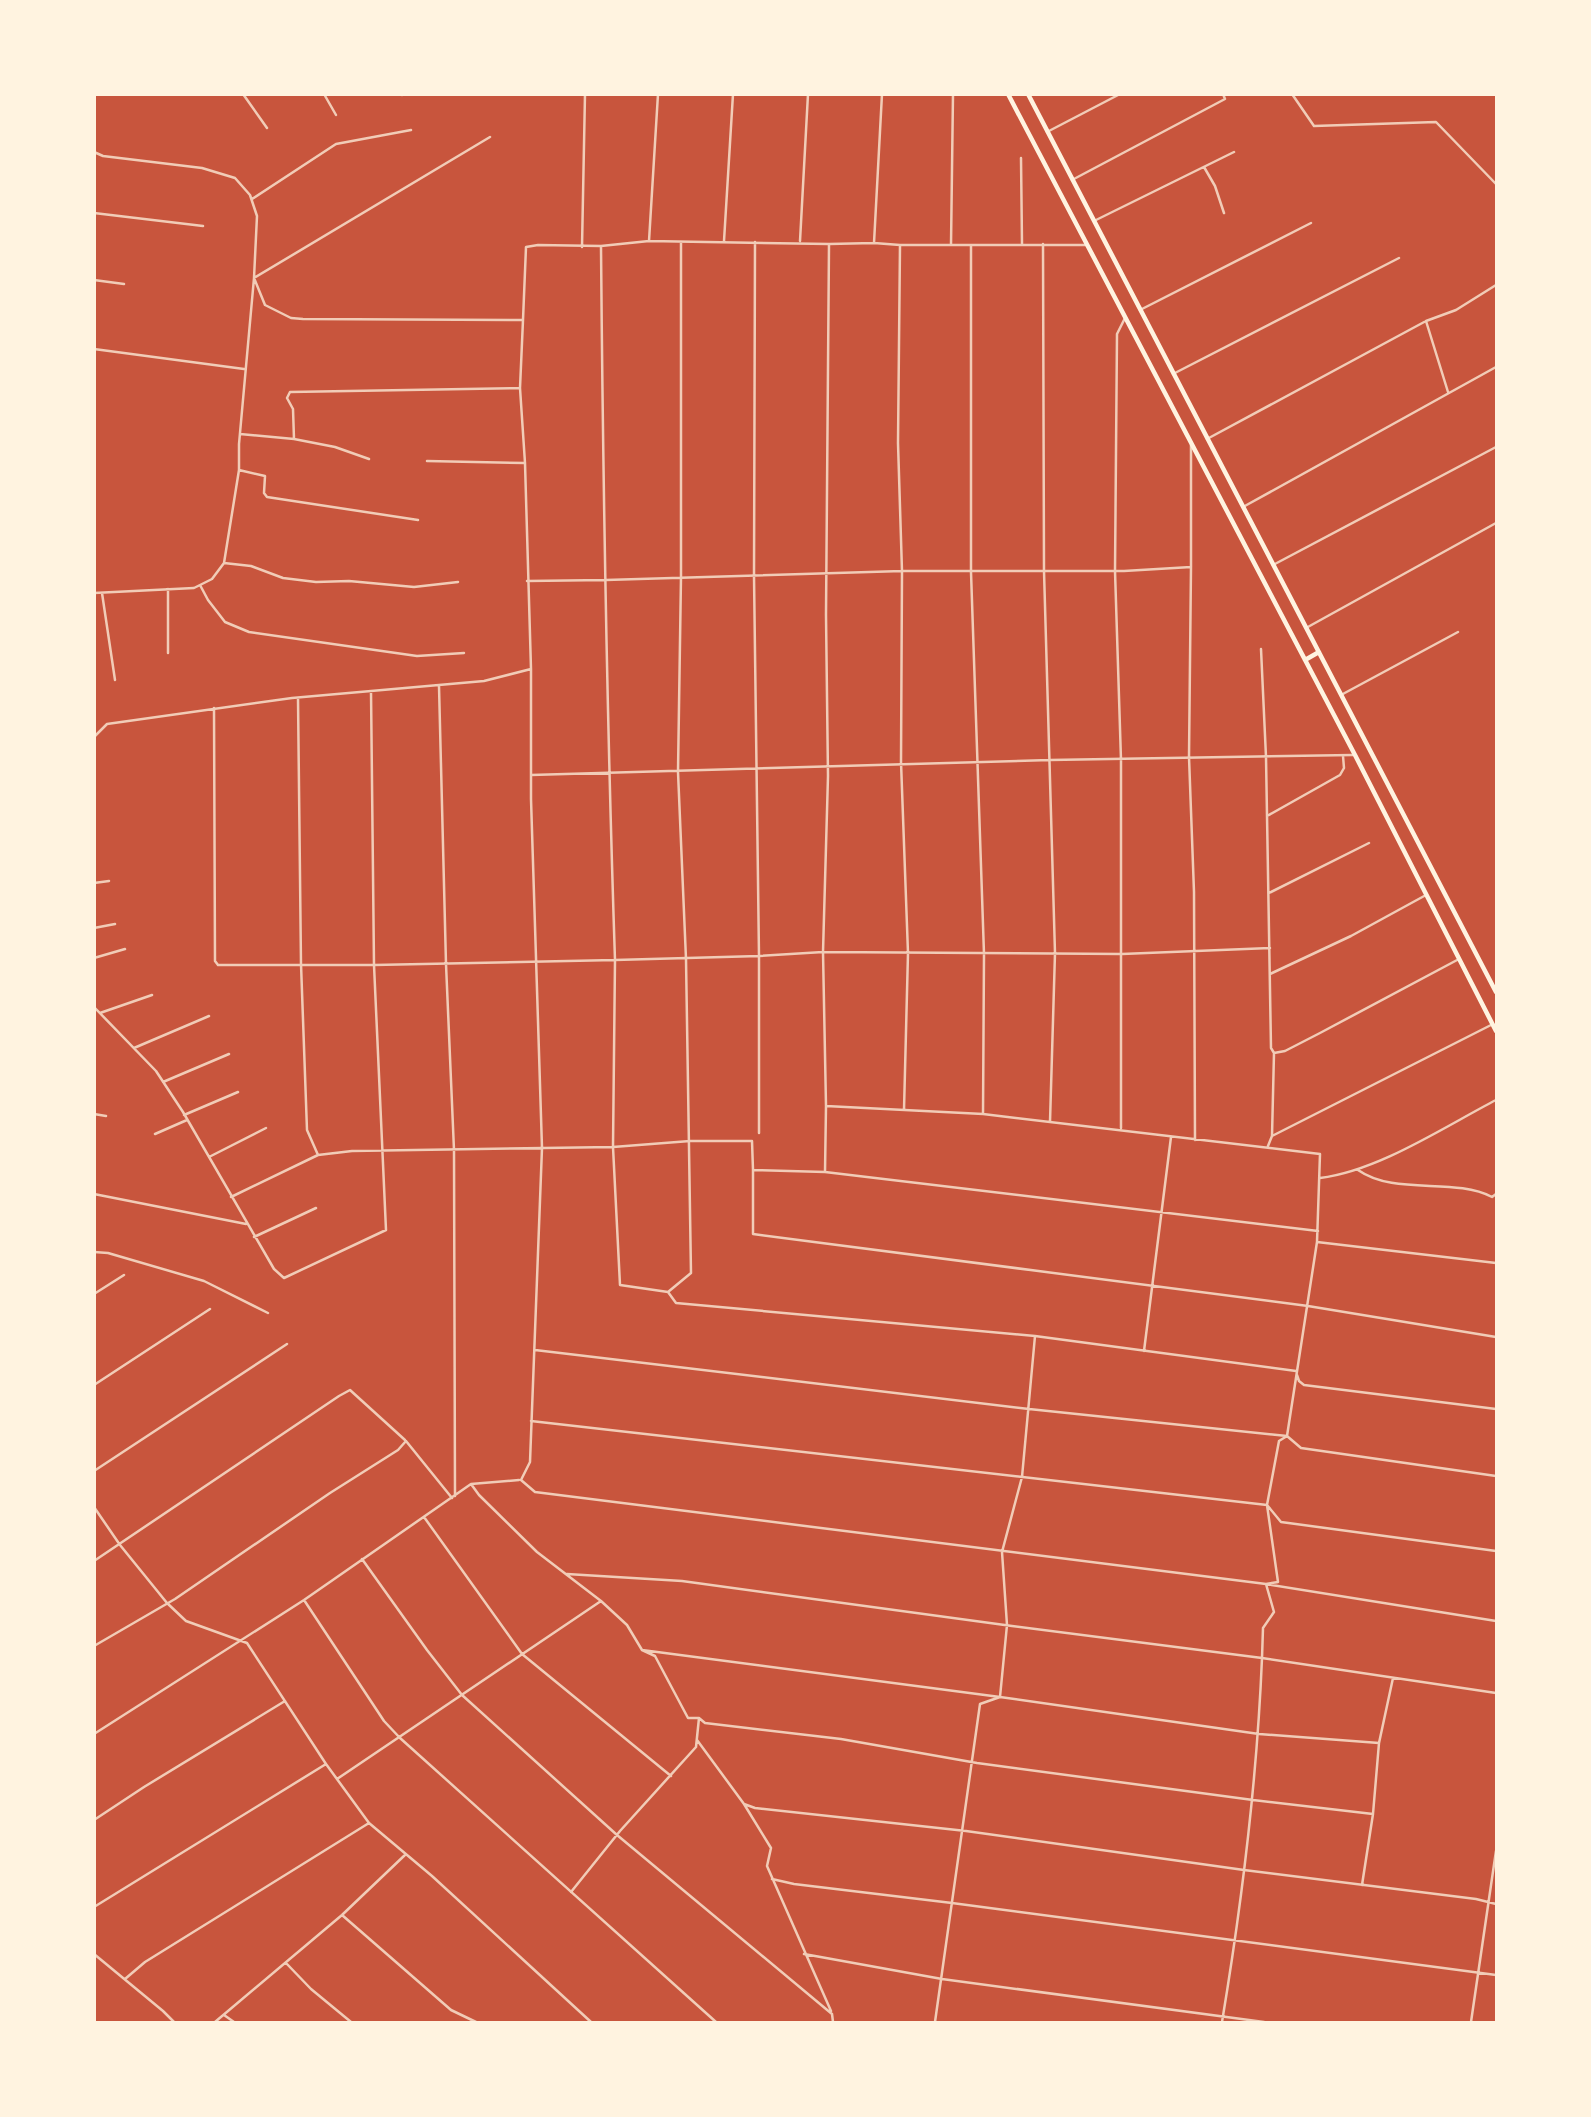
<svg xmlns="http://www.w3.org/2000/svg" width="1591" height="2117" viewBox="0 0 1591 2117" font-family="'Roboto Serif',serif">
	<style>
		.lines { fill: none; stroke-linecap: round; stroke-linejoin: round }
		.minor { stroke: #f1ccb7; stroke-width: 2.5 }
		.primary { stroke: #fff3e0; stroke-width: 4.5 }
	</style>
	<rect width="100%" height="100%" fill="#c8553d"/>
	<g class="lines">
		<path class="minor" d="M243,94l24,34
			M324,94l12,21
			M402,94v1
			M1292,94l22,32 122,-4 60,62
			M1047,132l73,-38
			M490,137l-236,141 11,27 26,13 12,1 220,1 3,-73 12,-2 63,1 48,-5 180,3 45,-1 26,2h187
			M94,152l9,4 99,12 33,10 15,17 7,21 -3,62 -15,166v26l-15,93 -12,16 -18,9 -100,5
			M1021,158l1,86
			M1204,167l11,19 9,27
			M1072,180l153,-81 -2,-5
			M252,199l84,-55 75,-14
			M94,213l109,13
			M1094,221l140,-69
			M649,241l9,-147
			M724,241l9,-147
			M800,241l8,-147
			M755,242l-1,334 5,380v177
			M874,243l8,-149
			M1043,244l1,327 11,382 -5,169
			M900,245l-2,198 4,128 -1,191 7,191 -4,157
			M951,245l2,-151
			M971,245v327l13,382 -1,160
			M582,247l3,-153
			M94,280l30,4
			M1140,310l171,-87
			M1426,321l22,71
			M94,349l150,20
			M1173,374l226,-116
			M520,388l5,75 6,206v130l11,349 -12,314 -9,18
			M240,434l54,5 41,8 34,12
			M294,439l-1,-30 -6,-11 3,-6 230,-4 3,-68
			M1207,439l219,-118 30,-11 40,-25
			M427,461l98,2
			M239,470l26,6 -1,17 3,4 151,23
			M1243,507l253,-140
			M224,563l27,3 32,12 33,4 33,-1 65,6 44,-5
			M1273,565l223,-118
			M1191,567l-2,190 5,135 1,248
			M527,581l79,-1 296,-9h222l67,-4v-122
			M200,585l8,15 17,22 24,10 168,24 47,-3
			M168,589v64
			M102,593l13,87
			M1306,628l190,-105
			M1261,649l5,108 5,291 3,5 11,-2 35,-18 139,-74
			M439,686l7,278 8,186 1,346
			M1341,695l117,-63
			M298,698l3,266 6,166 11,25
			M214,708l1,253 3,4h156l241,-5c-8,-238 -12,-476 -14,-714
			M94,737l13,-13 185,-26 192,-17 47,-12
			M531,775l519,-15 303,-5
			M1267,816l73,-41 4,-7 -1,-12
			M94,883l15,-2
			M1269,893l100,-50
			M94,928l21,-4
			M94,958l31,-9
			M1270,974l81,-38 75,-41
			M94,1007l62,64 27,41 91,157 10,9 102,-48 -12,-265 -3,-274
			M100,1013l52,-18
			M134,1048l75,-32
			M163,1082l66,-28
			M826,1106l157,8 337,40 -3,88 -30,194 -8,5 -12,64 14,17 215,29
			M94,1114l12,2
			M184,1115l54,-23
			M1121,1128v-368l-6,-189 2,-237 8,-16
			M155,1134l32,-14
			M1272,1136l221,-112
			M1268,1146l4,-10 2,-83
			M209,1157l57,-29
			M753,1170v64l555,72 188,31
			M1358,1170c37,26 96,7 134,27l4,-3
			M825,1172l1,-66 -3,-154 5,-176 -2,-161 3,-371
			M1320,1178c58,-7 124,-51 176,-78
			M94,1194l152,30
			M231,1197l87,-42 34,-4 261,-4 2,-187 144,-4 64,-4 299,2 148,-6
			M254,1237l62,-29
			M1317,1242l179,21
			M94,1252l14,1 96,28 64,32
			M668,1292l23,-19 -5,-314 -8,-187 3,-195v-335
			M94,1294l30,-19
			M535,1350l494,59 258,27 14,12 195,28
			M1144,1351l27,-214
			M1296,1371l-261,-35 -359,-33 -8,-11 -48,-7 -7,-138 77,-6h62l1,29 72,2 493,59
			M1297,1375l2,6 5,4 192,24
			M94,1385l116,-76
			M531,1421l736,84 11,77 -12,2 8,28 -11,16 -1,30 -250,-32 -330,-45 -115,-7
			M94,1471l193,-127
			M521,1480l14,12 731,92 230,37
			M471,1484l8,11 58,57 64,49 26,24 15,25 13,6 33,62h11l-3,29 -76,84 -49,61
			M94,1507l26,38 47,58 19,18 61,22 79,121 43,59 63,53 159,146
			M424,1517l98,137 149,122
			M362,1559l65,91 35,45 155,140 215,179 1,8
			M94,1561l245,-165 11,-6 55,50
			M304,1600l80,121 16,17 316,284
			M94,1646l81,-47 155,-106 68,-43 8,-9 46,57
			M642,1650l358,47 259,37 120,9
			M699,1718l6,5 136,16 136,24 276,37 120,14
			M94,1734l210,-134 167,-116 48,-4
			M697,1740l47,64 27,44 -4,18 64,145
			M337,1779l264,-178
			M744,1804l11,4 211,23 278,39 232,29 20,5
			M94,1820l50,-33 141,-86
			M772,1879l22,5 158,19 544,72
			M1362,1885l11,-71 6,-71 14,-65
			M94,1907l232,-143
			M342,1915l109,95 25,12
			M94,1954l69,57 11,11
			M804,1954l138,25 322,43
			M286,1963l25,26 40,33
			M125,1979l20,-17 224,-139
			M224,2015l10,7
			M215,2022l127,-107 64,-61
			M935,2022l45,-318 20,-7 7,-72 -5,-73 20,-75 13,-141
			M1222,2022c20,-120 35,-242 40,-364l234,35
			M1471,2022l25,-171"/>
		<path class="primary" d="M1008,94l347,661 141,276
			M1028,94l468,898
			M1305,660l14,-8"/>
	</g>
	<rect width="1591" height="2117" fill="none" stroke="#fff3e0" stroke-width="192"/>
</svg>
